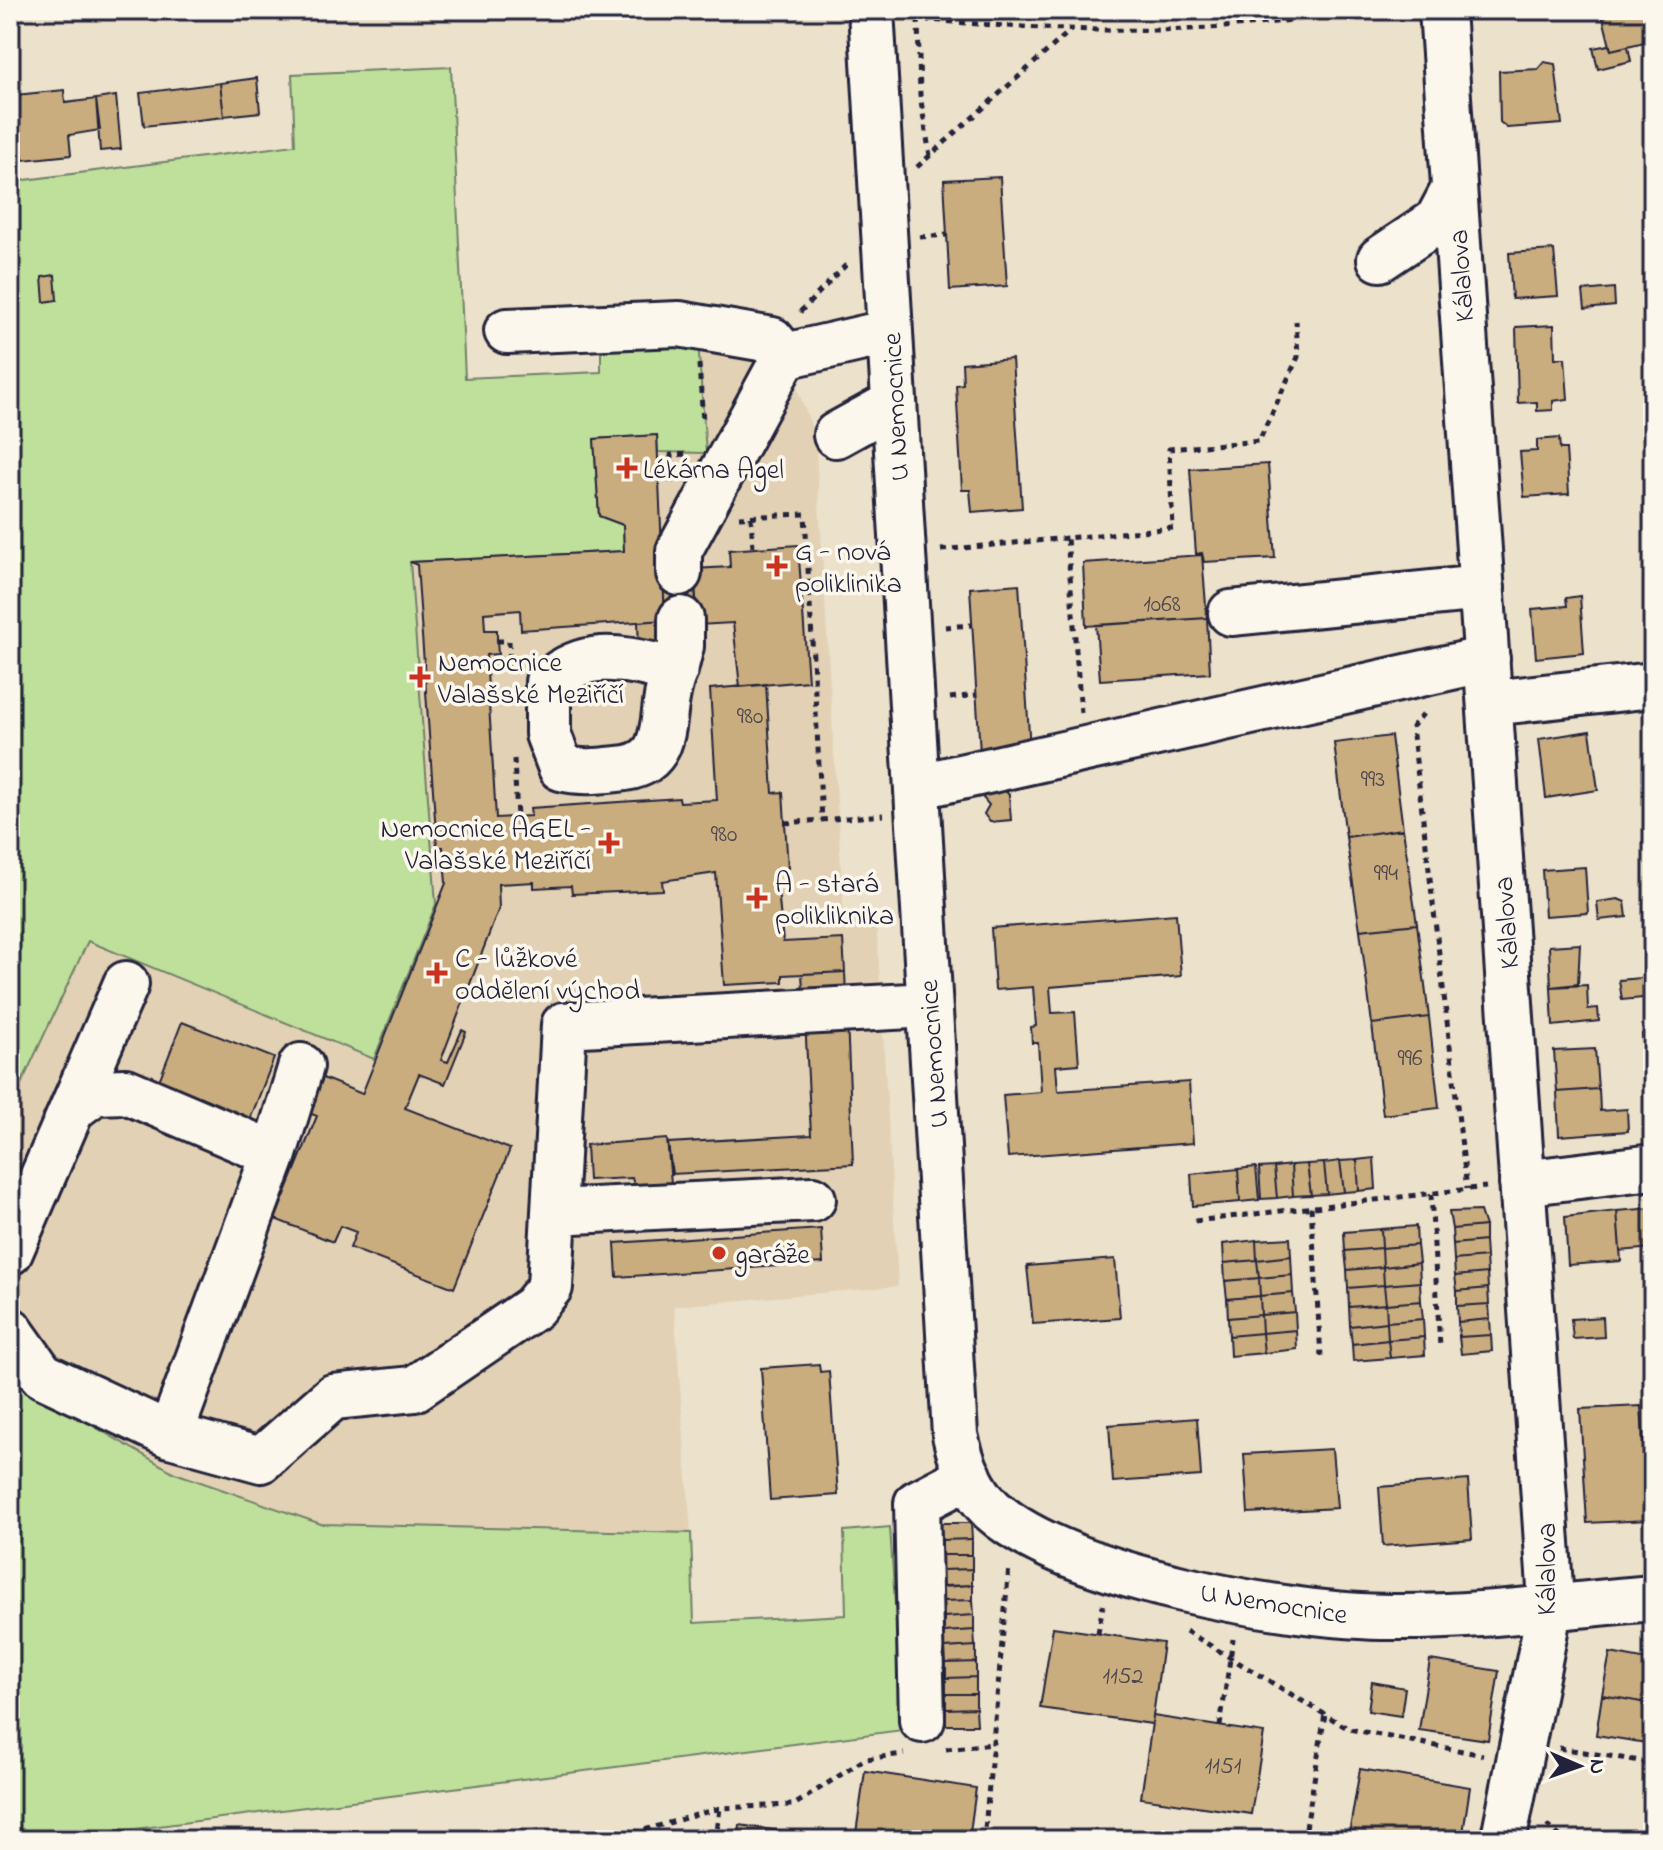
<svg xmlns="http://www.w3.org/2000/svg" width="1663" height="1850" viewBox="0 0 1663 1850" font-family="'Indie Flower',sans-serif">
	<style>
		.built { fill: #e2d1b4 }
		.green { fill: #bfe09a; stroke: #70816a; stroke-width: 2 }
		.building { fill: #caad7f; stroke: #22223b; stroke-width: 2 }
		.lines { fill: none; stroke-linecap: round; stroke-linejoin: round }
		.minor-casing { stroke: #22223b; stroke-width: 50 }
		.path { stroke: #22223b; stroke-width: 5; stroke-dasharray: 6 6; stroke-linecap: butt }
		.minor { stroke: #fbf7ec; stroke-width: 44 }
		.poi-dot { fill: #c8321e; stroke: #fbf7ec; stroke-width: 3 }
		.labels { text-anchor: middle; stroke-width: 7; stroke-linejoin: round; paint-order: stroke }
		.number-label { font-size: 24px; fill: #4c454c }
		.street-label { font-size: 28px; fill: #22223b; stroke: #fbf7ec }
		.poi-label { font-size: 28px; fill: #22223b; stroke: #fbf7ec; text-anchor: start }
	</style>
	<rect width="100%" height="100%" fill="#ece1cb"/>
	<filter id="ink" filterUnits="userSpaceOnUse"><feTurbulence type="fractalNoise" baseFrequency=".0125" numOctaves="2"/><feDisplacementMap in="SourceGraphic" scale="16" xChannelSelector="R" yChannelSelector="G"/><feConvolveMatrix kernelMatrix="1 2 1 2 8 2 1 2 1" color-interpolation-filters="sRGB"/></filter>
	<g filter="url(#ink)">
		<path class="built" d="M451,67l14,311 136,-6v-45l184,29 30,80 29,483 32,-1 22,368 -224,20 17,227 -370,-9 -146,-51 -139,-80 -26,-49v-1074l286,-125 -4,-71z"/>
		<path class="green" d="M451,67l14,311 136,-6v-45h96l9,126 -48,-1 -1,-17 -63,4 5,77 24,9 1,26 -214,11 26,342 -62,155 -286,-118 -78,167v-926l285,-37 -3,-71z
			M10,1344l26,49 139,80 146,51 370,9 3,90 152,-8 -2,-84 46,-4 13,203 -853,110h-40z"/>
		<path class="building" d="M1601,10h52v30l-42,10z
			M1609,45l2,5 17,-4 3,15 -33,8 -5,-21z
			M1544,62l11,2 7,60 -55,4 -7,-6 -1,-51 39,-2z
			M257,78l3,34 -36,4 -4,-33z
			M220,83l4,34 -80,9 -4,-33z
			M64,90l1,13 31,-4 4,31 -31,5 2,20 -48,5 -7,-65z
			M116,96l5,53 -21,2 -4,-52z
			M1000,177l7,109 -57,4 -6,-110z
			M1554,250l4,46 -46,3 -3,-46z
			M55,275l2,25 -13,2 -2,-25z
			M1614,288l1,18 -30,3 -2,-18z
			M1554,325l1,33h10l3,41 -15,2v9l-16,1v-9l-19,1 -2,-76z
			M1012,359l10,149 -50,4 -2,-22h-8l-6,-105 7,-1 -1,-21z
			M657,435l8,185 -144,10 -1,-20 -36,3 1,17h12v11l1,13 -12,1 10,163 35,-2 -1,-8 149,-10 1,4 37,-2 -7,-111 56,-5 7,109 10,-1 2,31 3,45h-12l7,74 60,-3 2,33 -62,3v7l-59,3 -8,-112 -54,8 1,9 -91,4 -1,-8 -37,2v-6l-36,2 1,24 -58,152 7,2 14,-32 4,2 -21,52 -26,-10 -14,34 105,41 -56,139 -104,-40 6,-16 -16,-6 -7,16 -58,-23 42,-103 -8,-3 14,-35 39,16 84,-211 -3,-36h-6l-20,-282 -7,-3 214,-11 -1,-26 -24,-9 -5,-77z
			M1559,438l1,11h6l3,45 -45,3 -4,-45 17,-1v-11z
			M1268,464l7,94 -71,4 -2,-9 -6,1 -6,-85z
			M798,545l10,136 -68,6 -7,-64 -35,2 -4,-56 36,-2 -1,-17z
			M1202,555l5,63 -121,8 -3,-63z
			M694,572l3,47 -32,1 -2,-46z
			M1019,584l11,165 -50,4 -10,-165z
			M1580,596l4,57 -48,5 -4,-49 35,-3 -1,-8z
			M1207,618l3,55 -110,7 -4,-55z
			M665,620l-3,33 -23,-5 -1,-26z
			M1590,731l8,59 -52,8 -7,-59z
			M1391,736l12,93 -57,8 -12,-94z
			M1003,788l6,7 2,25 -21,2 -6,-8 5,-9 -6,-7 5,-9z
			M1403,829l14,95 -57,6 -14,-93z
			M1585,867l3,46 -43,3 -3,-46z
			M1618,899l7,3 2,15 -28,3 -2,-18z
			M1176,914l5,62 -131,11 2,26 23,-1 4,52 -23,2 2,25 131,-9 4,61 -185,14 -5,-62 38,-3 -3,-49h-6l-1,-16 5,-1 -3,-39 -38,3 -4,-62z
			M1417,924l12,93 -57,7 -12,-94z
			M1580,944l-2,40 -27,3 -2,-41z
			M845,972l2,46 -42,2 -3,-46z
			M1653,977v20l-31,3 -3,-20z
			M1587,985l1,24 10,-1 1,13 -46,5 -2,-39z
			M1429,1017l10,91 -56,7 -11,-91z
			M847,1018l6,146 -181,10 -4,-31 143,-8 -6,-115z
			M182,1022l92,36 -25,64 -92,-36z
			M1653,1032v35l-8,1 -3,-34z
			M1595,1049l3,40 -41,3 -3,-41z
			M1599,1089l1,22 27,-2 1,22 -69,5 -2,-44z
			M667,1139l4,44 -37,2 -2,-7 -44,2 -2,-35z
			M1374,1158l2,31 -17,2 -2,-31z
			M1357,1160l2,31 -15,1 -4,-31z
			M1340,1161l4,31 -17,2 -3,-31z
			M1324,1163l3,31 -16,1 -4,-31z
			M1307,1164l4,31 -18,1 -2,-31z
			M1291,1165l2,31 -16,2 -3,-31z
			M1256,1167l3,33 -19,2 -2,-33z
			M1274,1167l3,31 -16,1 -2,-31z
			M1238,1169l2,33 -47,4 -2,-32z
			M1653,1208v40l-33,3 -3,-40z
			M1480,1211l5,15 -33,3 -3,-17z
			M1617,1211l4,50 -53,4 -3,-48z
			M1416,1226l1,19 -35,3 -1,-19z
			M1485,1226v15l-32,3 -1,-15z
			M821,1229l2,34 -206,14 -2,-34z
			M1381,1229l1,19 -37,3 -1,-19z
			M1290,1238l1,18 -34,4 -1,-20z
			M1256,1240l1,20 -33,3 -1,-19z
			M1485,1241l1,16 -32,3 -1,-16z
			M1417,1245l2,18 -36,4 -1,-19z
			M1382,1248l1,19 -36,3 -2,-19z
			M1291,1256l1,19 -33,3 -2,-18z
			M1486,1257l1,16 -32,3 -1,-16z
			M1115,1259l5,59 -87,6 -6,-58z
			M1257,1260l2,18 -34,3 -1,-18z
			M1419,1263l1,19 -36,3 -1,-18z
			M1383,1267l1,18 -36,3 -1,-18z
			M1487,1273l1,15 -31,3 -2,-15z
			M1292,1275l1,18 -33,3 -1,-18z
			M1259,1278l1,18 -33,3 -2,-18z
			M1420,1282l1,19 -35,3 -2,-19z
			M1384,1285l2,19 -37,3 -1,-19z
			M1488,1288l1,16 -32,2v-15z
			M1293,1293l2,19 -34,3 -1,-19z
			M1260,1296l1,19 -33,3 -1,-19z
			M1421,1301l2,18 -36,3 -1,-18z
			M1386,1304l1,18 -37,4 -1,-19z
			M1489,1304l1,15 -32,3 -1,-16z
			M1295,1312l1,18 -34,3 -1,-18z
			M1261,1315l1,18 -33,3 -1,-18z
			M1603,1317l1,20 -31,2 -2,-20z
			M1423,1319l1,18 -36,3 -1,-18z
			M1490,1319l1,16 -32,2 -1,-15z
			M1387,1322l1,18 -36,4 -2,-18z
			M1296,1330l1,19 -33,4 -2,-20z
			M1262,1333l2,20 -34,3 -1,-20z
			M1491,1335l1,16 -31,3 -2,-17z
			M1424,1337l1,18 -35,3 -2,-18z
			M1388,1340l2,18 -37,3 -1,-17z
			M819,1364l1,8 9,-1 9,124 -68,5 -9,-132z
			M1641,1406l8,114 -62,3 -7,-114z
			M1197,1418l4,58 -88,6 -4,-57z
			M1332,1449l5,59 -89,5 -4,-59z
			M1468,1480l4,59 -89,7 -4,-59z
			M941,1523h30l1,16 -30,1z
			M972,1539v16h-30v-15z
			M942,1555h30v14l-30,1z
			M972,1569v16l-30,2v-17z
			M973,1585v15l-30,1v-15z
			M973,1600l1,15 -30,2 -1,-16z
			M974,1615v15l-30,2v-15z
			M1053,1627l110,16 -11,81 -112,-16z
			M974,1630l1,16 -31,2v-16z
			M976,1646v16l-30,1 -1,-15z
			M1610,1653l43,8v43l-51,-9z
			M1430,1660l69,11 -11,69 -69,-10z
			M976,1662v15l-30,1v-15z
			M976,1677v17h-30v-16z
			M1372,1682l33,6 -4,28 -33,-5z
			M946,1694h30v14l-30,1z
			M1602,1695l51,9v40l-57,-9z
			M976,1708l1,17h-31v-16z
			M1153,1716l111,17 -13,81 -110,-16z
			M1360,1769l110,18 -8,53h-114z
			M865,1771l111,17 -7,52h-114z
			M740,1825l101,15h-103z"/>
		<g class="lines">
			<defs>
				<path id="minor" d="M871,10l84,1425c6,27 17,56 37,75 75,68 299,107 400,107 87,1 175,-12 261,-19
					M1442,10l108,1577v19l-45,226
					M1380,259l57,-38 17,-32
					M507,331l172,-7 93,16 13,16
					M836,435l58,-32
					M679,573v-22l106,-195 105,-24
					M1231,613l251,-25
					M675,670c-20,41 4,95 -58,99 -19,2 -37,4 -56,-1l-13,-34v-52c41,-36 78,-22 127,-12l6,-24v-27
					M1490,703l163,-18
					M938,782l549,-123
					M301,1066l-27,88 -104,281 91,25 72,-63 81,-8 119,-81 17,-21 14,-262 365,-20
					M72,1109l54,-125
					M1522,1183l131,-16
					M555,1212l258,-13
					M10,1252l62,-143 23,-17 31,-1 148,63
					M10,1330l32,45 128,60
					M922,1720l-5,-217 52,-27"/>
			</defs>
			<use href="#minor" class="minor-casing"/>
			<path class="path" d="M162,10h23
				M930,156l-10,-61 -2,-76c144,13 289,20 432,-9
				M917,167l154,-137
				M920,237l27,-2
				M800,312l46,-47
				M699,364l4,58
				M659,470h12
				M671,483v-28l18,-1
				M739,517l66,-3 17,306
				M751,517l2,31
				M941,550l126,-12
				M945,627l27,-2
				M497,641h12l1,27
				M950,698l27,-3
				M1081,713l-14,-175 106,-10 -4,-79 90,-8 39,-84 -2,-36
				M1423,714l-11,13 55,462
				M514,759l3,58
				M785,823l98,-8
				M1431,1194l9,153
				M1311,1207l10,149
				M1195,1221l291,-34
				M1186,1631l163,98 134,26
				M1098,1633l5,-28
				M1220,1726l13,-87
				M1559,1748l94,15
				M946,1749l47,-5
				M1547,1825l17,15
				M610,1840l110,-32 74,-3 71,-46 39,-5
				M716,1840l4,-32
				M984,1840l25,-274
				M1304,1840l21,-126"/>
			<use href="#minor" class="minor"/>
		</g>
	</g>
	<g class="poi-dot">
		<path d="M623 456h8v8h8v8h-8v8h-8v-8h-8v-8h8z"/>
		<path d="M773 554h8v8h8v8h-8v8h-8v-8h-8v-8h8z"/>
		<path d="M416 665h8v8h8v8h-8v8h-8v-8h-8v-8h8z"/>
		<path d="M605 831h8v8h8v8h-8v8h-8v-8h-8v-8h8z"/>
		<path d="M753 886h8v8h8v8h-8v8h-8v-8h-8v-8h8z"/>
		<path d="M433 961h8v8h8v8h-8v8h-8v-8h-8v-8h8z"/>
		<circle cx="719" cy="1253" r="8"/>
	</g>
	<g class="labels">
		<g class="number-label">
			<text x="1162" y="611">1068</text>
			<text x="750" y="723">980</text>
			<text x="1373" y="786">993</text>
			<text x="724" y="841">980</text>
			<text x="1386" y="880">994</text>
			<text x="1410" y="1065">996</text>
			<text x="1123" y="1683">1152</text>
			<text x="1223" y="1773">1151</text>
		</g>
		<g class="street-label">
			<text transform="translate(1460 276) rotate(-94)" y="10">Kálalova</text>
			<text transform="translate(894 407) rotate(-93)" y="10">U Nemocnice</text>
			<text transform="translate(1505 923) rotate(-94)" y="10">Kálalova</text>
			<text transform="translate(932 1054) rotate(-94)" y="10">U Nemocnice</text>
			<text transform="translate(1545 1569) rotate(-90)" y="10">Kálalova</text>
			<text transform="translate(1274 1602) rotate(9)" y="10">U Nemocnice</text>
		</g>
		<g class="poi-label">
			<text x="643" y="478">Lékárna Agel</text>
			<text x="795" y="560">G - nová<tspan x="795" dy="32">poliklinika</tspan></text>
			<text x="438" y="671">Nemocnice<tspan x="438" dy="32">Valašské Meziříčí</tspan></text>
			<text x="591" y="837" text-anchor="end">Nemocnice AGEL -<tspan x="591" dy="32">Valašské Meziříčí</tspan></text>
			<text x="775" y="892">A - stará<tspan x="775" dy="32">polikliknika</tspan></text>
			<text x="455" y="967">C - lůžkové<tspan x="455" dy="32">oddělení východ</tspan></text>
			<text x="735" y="1263">garáže</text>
		</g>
	</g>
	<rect width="1663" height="1850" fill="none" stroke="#fbf7ec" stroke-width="40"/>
	<rect x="20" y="20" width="1623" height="1810" fill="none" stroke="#22223b" stroke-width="3" filter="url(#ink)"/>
	<g transform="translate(1579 1766) rotate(92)" stroke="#fbf7ec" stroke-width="6" paint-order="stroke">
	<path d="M0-6L14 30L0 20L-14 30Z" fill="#22223b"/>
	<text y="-12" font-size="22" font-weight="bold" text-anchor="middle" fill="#22223b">N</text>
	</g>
</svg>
